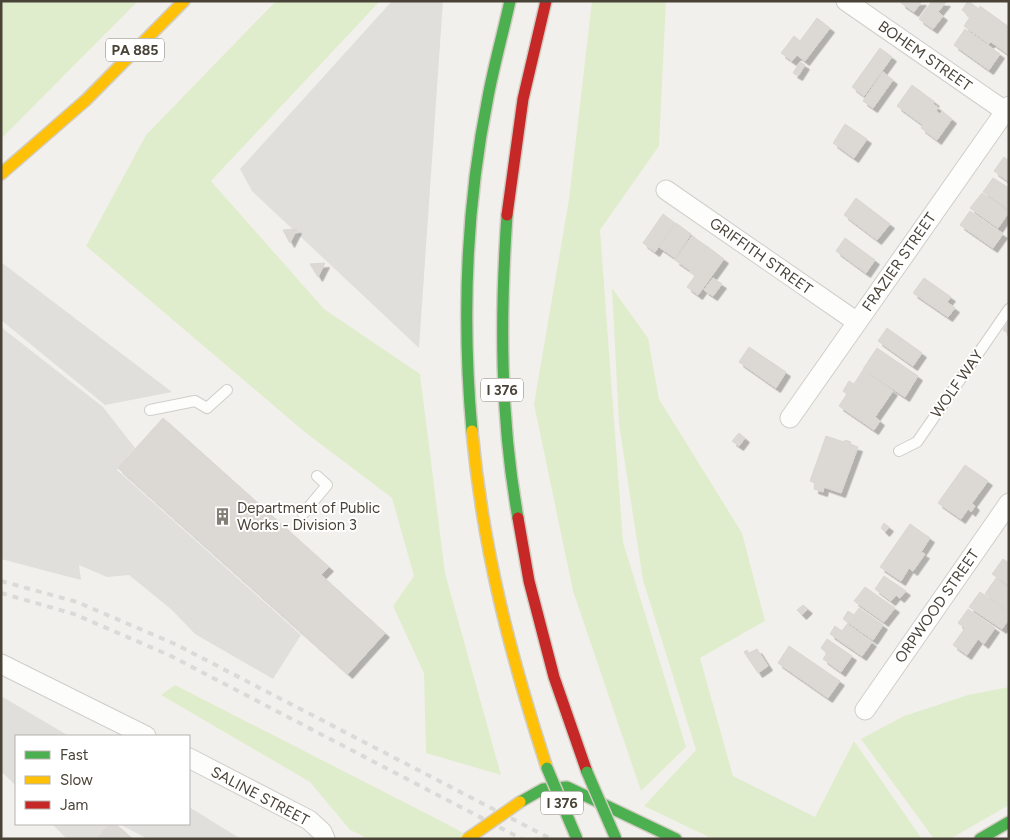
<svg xmlns="http://www.w3.org/2000/svg" width="1010" height="840" viewBox="0 0 1010 840" font-family="Figtree,sans-serif">
	<style>
		.green { fill: #e0edcc }
		.parking { fill: #e1dfdc }
		.building { fill: #dcd9d4; stroke: #dad7d2; filter: url(#shadow) }
		.lines { fill: none; stroke-linecap: round; stroke-linejoin: round }
		.lane-casing { stroke: #d0cec9; stroke-width: 12 }
		.street-casing { stroke: #d0cec9; stroke-width: 21 }
		.fast-casing { stroke: #d2cdc3; stroke-width: 14 }
		.slow-casing { stroke: #d2cdc3; stroke-width: 14 }
		.jam-casing { stroke: #d2cdc3; stroke-width: 14 }
		.lane { stroke: #fdfdfc; stroke-width: 10 }
		.street { stroke: #fdfdfc; stroke-width: 19 }
		.fast { stroke: #4caf50; stroke-width: 11 }
		.slow { stroke: #ffc107; stroke-width: 11 }
		.jam { stroke: #c62828; stroke-width: 11 }
		.rail { stroke: #dadad9; stroke-width: 4; stroke-dasharray: 6 6; stroke-linecap: butt }
		.fast-bridge-casing { stroke: #d2cdc3; stroke-width: 14; stroke-linecap: butt }
		.slow-bridge-casing { stroke: #d2cdc3; stroke-width: 14; stroke-linecap: butt }
		.fast-bridge { stroke: #4caf50; stroke-width: 11 }
		.slow-bridge { stroke: #ffc107; stroke-width: 11 }
		.labels { text-anchor: middle; stroke-width: 4; stroke-linejoin: round; paint-order: stroke }
		.shield { fill: #fff; stroke: #807b73; stroke-width: 1 }
		.shield-label { font-size: 14px; font-weight: bold; fill: #494237 }
		.street-label { font-size: 15px; fill: #494237; stroke: #fff }
		.poi-label { font-size: 15px; fill: #494237; stroke: #fff; text-anchor: start }
	</style>
	<defs>
		<filter id="shadow"><feDropShadow dx="4.5" dy="4.5" stdDeviation="0" flood-color="#0004"/></filter>
	</defs>
	<rect width="100%" height="100%" fill="#f2f0ec"/>
	<path class="green" d="M1,1h137l-137,138z
		M276,1h104l-169,180 113,128 96,65 25,199 56,202 -75,-22 -2,-80 -31,-67 21,-30 -22,-78 -86,-65 -220,-187 60,-111z
		M592,1h74l-7,145 -59,84 23,312 63,205 -45,44 -68,-200 -39,-187 35,-205z
		M612,288l36,50 11,61 83,134 23,88 -65,37 33,118 82,41 39,-76 68,98h-209l-69,-33 52,-56 -53,-170 -24,-156z
		M175,685l272,139 27,15h-105l-19,-9 -40,-48 -149,-87z
		M1009,687v118l-59,34h-16l-73,-100 43,-23 64,-21z"/>
	<path class="parking" d="M392,1h51l-24,347 -167,-157 -12,-22z
		M1,262l171,130 -67,13 -104,-85z
		M1,327l102,80 32,41 -18,22 184,165 -28,44 -78,-45 -23,-24 -43,-35 -22,2 -28,-12 2,15 -80,-21z
		M1,696l68,40h-53v50l-15,-15z
		M189,807l52,32h-93l-29,-15h70z
		M52,824h57l-10,11 3,4h-35z"/>
	<path class="building" d="M902,1h20l-8,11 -13,-9z
		M932,1l14,1 -8,10 5,4 -10,13 -14,-10z
		M968,1l11,8 1,-3 29,21 -1,27 -17,-12 -2,2 -25,-18 6,-9 -8,-7z
		M817,18l13,10 -25,33 -8,-6 -5,6 -11,-8 13,-17 6,5z
		M965,29l35,25 -11,16 -35,-25z
		M880,48l12,9 -28,39 -12,-9z
		M800,62l5,3 -7,11 -5,-3z
		M883,72l10,8 -20,28 -10,-7z
		M912,85l23,17 -2,2 6,4 -3,3 4,3 2,-3 10,8 -15,21 -16,-12 2,-3 -26,-19z
		M845,124l22,15 -13,19 -21,-15z
		M1004,157l5,4v21l-15,-11z
		M993,178l16,10v22l-26,-18z
		M982,193l27,19 -11,16 -28,-20z
		M856,198l34,26 -13,16 -33,-25z
		M970,211l33,23 -10,14 -33,-23z
		M663,214l12,9 -20,29 -12,-9z
		M676,223l15,11 -16,24 -16,-11z
		M297,229l-7,14 -7,-13z
		M692,236l16,11 -17,24 -16,-11z
		M845,238l30,22 -9,13 -30,-22z
		M708,247l16,12 -26,36 -11,-8 8,-11 -5,-4z
		M325,263l-7,14 -8,-13z
		M713,278l9,6 -9,12 -9,-6z
		M924,278l27,19 -4,5 8,6 -7,9 -35,-24z
		M1008,322l1,1v11l-6,-4z
		M887,328l35,25 -9,13 -35,-25z
		M749,347l37,25 -10,16 -37,-26z
		M877,348l41,28 -13,21 -42,-28z
		M863,370l30,21 -18,26 5,4 -6,9 -35,-24 8,-12 -4,-3 6,-10 5,3z
		M163,418l166,149 -8,8 64,58 -37,41 -230,-206z
		M739,433l6,5 -6,8 -7,-5z
		M826,436l18,6 1,-2 6,2 -1,3 8,2 -17,46 -17,-6 -1,5 -9,-3 1,-6 -5,-2z
		M965,465l23,16 -16,22 3,3 -4,6 -3,-3 -7,10 -23,-16z
		M884,523l5,4 -4,5 -4,-4z
		M910,524l20,14 -9,14 4,2 -12,17 -4,-3 -8,13 -21,-14z
		M1003,559l6,4v23l-17,-12z
		M884,576l22,15 -6,7 -4,-3 -5,6 -16,-12z
		M996,578l13,10 -1,23 -23,-17z
		M865,587l30,21 -11,14 -30,-21z
		M980,592l29,20v7l-7,10 -33,-22z
		M803,605l5,4 -6,6 -5,-5z
		M859,608l24,17 -10,15 -30,-21 5,-8 6,4z
		M968,609l27,19 -11,16 -6,-5 -11,16 -14,-10 12,-17 -7,-5z
		M847,624l25,18 -10,14 -32,-22 5,-8 7,5z
		M827,639l25,17 -11,16 -18,-13 4,-6 -6,-5z
		M789,646l51,35 -12,17 -50,-35z
		M757,649l11,17 -10,7 -14,-21 3,-2 2,3z
		M109,824h7l16,15h-30l-3,-3z"/>
	<g class="lines">
		<defs>
			<path id="lane" d="M150,410l45,-9 12,7 20,-18
				M899,451l18,-9 92,-133
				M303,514l24,-29 -10,-9"/>
			<path id="street" d="M846,1l159,110
				M666,190l191,132
				M790,418l219,-312
				M1,664l145,72
				M865,710l144,-207
				M189,758l120,62 13,12 3,7"/>
			<path id="fast" d="M507,215c-7,102 -7,203 11,303
				M472,431c-10,-111 -6,-225 16,-334 6,-32 15,-64 22,-96
				M520,802l23,-13 24,-2 109,52
				M980,839l29,-17"/>
			<path id="slow" d="M1,174l85,-74 98,-99
				M472,431c11,119 38,223 75,337"/>
			<path id="jam" d="M507,215l16,-116 23,-98
				M518,518l11,63 25,96 33,95"/>
		</defs>
		<use href="#lane" class="lane-casing"/>
		<use href="#street" class="street-casing"/>
		<use href="#fast" class="fast-casing"/>
		<use href="#slow" class="slow-casing"/>
		<use href="#jam" class="jam-casing"/>
		<use href="#lane" class="lane"/>
		<use href="#street" class="street"/>
		<use href="#fast" class="fast"/>
		<use href="#slow" class="slow"/>
		<use href="#jam" class="jam"/>
		<path class="rail" d="M1,581l76,21 98,42 376,195
			M1,593l73,21 95,41 353,184"/>
		<defs>
			<path id="fast-bridge" d="M547,768l30,71
				M587,772l29,67"/>
			<path id="slow-bridge" d="M467,839l53,-37"/>
		</defs>
		<use href="#fast-bridge" class="fast-bridge-casing"/>
		<use href="#slow-bridge" class="slow-bridge-casing"/>
		<use href="#fast-bridge" class="fast-bridge"/>
		<use href="#slow-bridge" class="slow-bridge"/>
	</g>
	<defs>
		<symbol id="building-bare" viewBox="-9 -9 18 18"><path d="M-4-6H4V6H1V3H-1V6H-4ZM-2.5-4.3h1.7v1.8h-1.7ZM.8-4.3h1.7v1.8H.8ZM-2.5-1h1.7V.8h-1.7ZM.8-1h1.7V.8H.8Z" fill="#847f76" stroke="#fff" stroke-width="2.5" paint-order="stroke"/></symbol>
	</defs>
	<g fill-rule="evenodd">
		<use href="#building-bare" x="210" y="504" width="25" height="25"/>
	</g>
	<g class="labels">
		<g class="shield">
			<rect x="106" y="38.5" width="58" height="23" rx="4"/>
			<rect x="481" y="378.5" width="42" height="23" rx="4"/>
			<rect x="541" y="791.5" width="42" height="23" rx="4"/>
		</g>
		<g class="shield-label">
			<text x="135" y="55">PA 885</text>
			<text x="502" y="395">I 376</text>
			<text x="562" y="808">I 376</text>
		</g>
		<g class="street-label">
			<text transform="translate(925 56) rotate(35)" y="5">BOHEM STREET</text>
			<text transform="translate(761 256) rotate(35)" y="5">GRIFFITH STREET</text>
			<text transform="translate(899 262) rotate(-55)" y="5">FRAZIER STREET</text>
			<text transform="translate(957 384) rotate(-55)" y="5">WOLF WAY</text>
			<text transform="translate(937 606) rotate(-55)" y="5">ORPWOOD STREET</text>
			<text transform="translate(260 796) rotate(28)" y="5">SALINE STREET</text>
		</g>
		<g class="poi-label">
			<text x="237" y="513">Department of Public<tspan x="237" dy="17">Works - Division 3</tspan></text>
		</g>
	</g>
	<rect width="1010" height="840" fill="none" stroke="#494237" stroke-width="5"/>
	<rect x="15" y="735" width="175" height="90" fill="#ffffff" stroke="#b6b3af"/>
	<rect x="25" y="751" width="25" height="8" fill="#4caf50" stroke="#b6b3af"/>
	<text x="60" y="760" font-size="15" fill="#494237">Fast</text>
	<rect x="25" y="776" width="25" height="8" fill="#ffc107" stroke="#b6b3af"/>
	<text x="60" y="785" font-size="15" fill="#494237">Slow</text>
	<rect x="25" y="801" width="25" height="8" fill="#c62828" stroke="#b6b3af"/>
	<text x="60" y="810" font-size="15" fill="#494237">Jam</text>
</svg>
